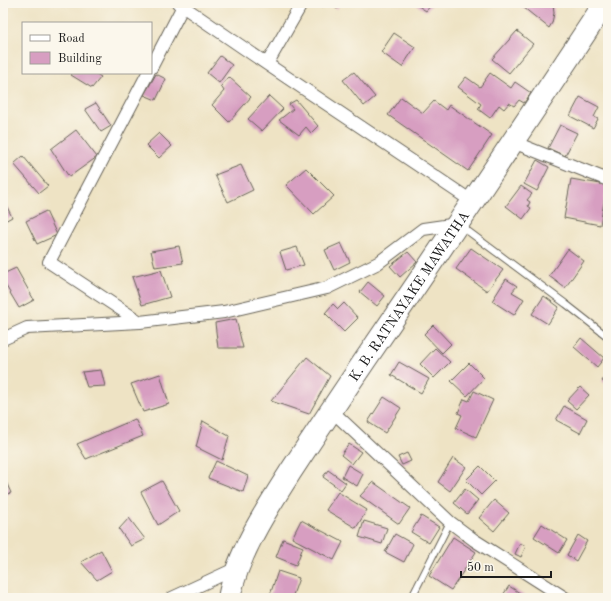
<svg xmlns="http://www.w3.org/2000/svg" width="611" height="601" viewBox="0 0 611 601" font-family="'Old Standard TT',serif">
	<style>
		.building { fill: #d79ec1 }
		.lines { fill: none; stroke-linecap: round; stroke-linejoin: round }
		.lane-casing { stroke: #666257; stroke-width: 8 }
		.street-casing { stroke: #666257; stroke-width: 14 }
		.highway-casing { stroke: #666257; stroke-width: 24 }
		.lane { stroke: #fff; stroke-width: 6 }
		.street { stroke: #fff; stroke-width: 12 }
		.highway { stroke: #fff; stroke-width: 22 }
		.labels { text-anchor: middle; stroke-width: 3; stroke-linejoin: round; paint-order: stroke }
		.street-label { font-size: 14px; fill: #1c1c1c; stroke: #fbf7ec }
	</style>
	<rect width="100%" height="100%" fill="#fbf7ec"/>
	<filter id="ink" filterUnits="userSpaceOnUse"><feTurbulence type="fractalNoise" baseFrequency=".025" numOctaves="2"/><feDisplacementMap in="SourceGraphic" scale="8" xChannelSelector="R" yChannelSelector="G"/><feConvolveMatrix kernelMatrix="1 2 1 2 8 2 1 2 1" color-interpolation-filters="sRGB"/></filter>
	<filter id="wash" filterUnits="userSpaceOnUse"><feTurbulence type="fractalNoise" baseFrequency=".012" numOctaves="4" result="noise"/><feDisplacementMap in="SourceGraphic" scale="16" xChannelSelector="R" yChannelSelector="G"/><feGaussianBlur stdDeviation="0.9" result="paint"/><feColorMatrix in="noise" values="0 0 0 0 0 0 0 0 0 0 0 0 0 0 0 0 0 1.4 0 .05"/><feComposite in="paint" operator="in"/></filter>
	<g filter="url(#wash)">
		<rect width="100%" height="100%" fill="#eee3c4"/>
		<g id="blocks">
			<path class="building" d="M317,3h11l-5,4z
				M330,3h10l-3,6z
				M414,3h19l-7,8z
				M518,3h35l1,10 -2,10 -3,5z
				M517,31l16,13 -24,29 -17,-14z
				M394,33l21,14 -13,20 -21,-15z
				M220,56l12,9 -13,18 -12,-10z
				M354,72l21,25 -11,9 -21,-26z
				M73,73h22l6,4 -9,11 -21,-13z
				M490,73l21,15 4,-6 16,11 -7,10 -5,-3 -5,6 -5,-3 -5,6 -5,-4 -9,13 -12,-9 3,-5 -23,-17 8,-10 14,10z
				M156,74l10,5 -10,21 -12,-5z
				M229,77l22,20 -22,25 -17,-17 12,-14 -3,-5z
				M269,96l14,13 -21,22 -14,-12z
				M401,97l22,16 11,-12 12,9 3,-5 43,30 -24,36 -80,-56z
				M580,97l19,10 -5,10 4,2 -5,9 -23,-12z
				M296,100l22,26 -7,7 -5,-6 -7,8 -20,-15 14,-11 -4,-5z
				M96,103l15,23 -10,6 -16,-23z
				M560,125l17,8 -12,23 -17,-8z
				M76,130l21,27 -28,20 -18,-28z
				M159,133l13,13 -13,12 -13,-13z
				M23,156l25,30 -9,7 -25,-29z
				M537,160l12,7 -12,24 -13,-7z
				M241,165l12,25 -25,12 -13,-27z
				M306,168l28,28 -20,18 -28,-29z
				M571,179l36,6 -7,40 -36,-7z
				M521,186l11,8 -5,6 3,2 -2,4 3,2 -8,11 -17,-13z
				M3,199l9,18 -9,5z
				M46,211l11,24 -20,9 -11,-23z
				M341,243l9,19 -16,8 -9,-20z
				M179,246l4,17 -28,4 -4,-16z
				M297,247l7,18 -18,5 -6,-18z
				M471,248l32,22 -16,21 -31,-22z
				M568,249l16,12 -19,27 -16,-12z
				M408,252l9,10 -17,15 -10,-11z
				M16,268l18,32 -15,8 -16,-27v-7z
				M161,270l9,27 -28,8 -10,-28z
				M506,279l11,7 -5,6 12,7 -10,16 -22,-14z
				M368,282l17,14 -8,10 -17,-14z
				M544,296l15,11 -11,17 -16,-10z
				M344,303l14,15 -14,14 -19,-19 8,-9 5,5z
				M236,319l7,29h-25l-3,-25z
				M433,325l18,19 -9,9 -18,-19z
				M581,338l23,20 -7,9 -23,-20z
				M435,348l15,14 -16,16 -14,-14z
				M307,357l23,19 -21,38 -38,-13z
				M399,362l30,17 -8,14 -30,-18z
				M469,363l15,15 -17,18 -16,-15z
				M101,370l4,16 -18,1 -5,-15z
				M608,372v13l-6,-4z
				M160,374l9,30 -26,8 -12,-28z
				M580,387l9,8 -13,14 -9,-8z
				M474,391l19,9 -17,37 -20,-9 6,-13 -4,-2 6,-14 5,2z
				M384,397l17,11 -16,25 -17,-11z
				M564,406l23,13 -7,14 -24,-13z
				M135,419l8,17 -57,23 -9,-15z
				M203,421l26,15 -7,24 -26,-13z
				M349,444l12,8 -9,12 -11,-9z
				M407,453l4,8 -9,4 -4,-8z
				M453,458l13,9 -16,24 -12,-9z
				M216,461l32,15 -5,16 -35,-14z
				M348,465l15,9 -6,12 -15,-9z
				M480,466l15,15 -14,14 -15,-15z
				M328,470l18,13 -5,7 -18,-13z
				M3,477h1l7,16 -8,2z
				M162,481l17,30 -21,14 -17,-33z
				M373,482l37,26 -11,16 -39,-28z
				M465,489l13,11 -11,14 -13,-11z
				M338,492l29,18 -11,18 -30,-18z
				M494,500l15,13 -15,18 -15,-13z
				M421,516l18,11 -10,16 -18,-11z
				M129,518l16,21 -14,7 -12,-17z
				M301,520l42,22 -9,18 -42,-22z
				M364,521l23,7 -5,16 -23,-7z
				M542,524l25,16 -8,13 -25,-16z
				M395,534l18,10 -9,18 -19,-10z
				M578,535l9,6 -11,20 -9,-6z
				M453,537l23,15 -25,38 -22,-14z
				M283,539l20,8 -7,18 -20,-8z
				M520,543l6,3 -5,11 -6,-3z
				M101,550l11,21 -15,9 -16,-18z
				M608,556v16h-1l-2,-15z
				M278,571l21,7 -7,20h-23z
				M509,586l17,11 -1,1h-24z"/>
		</g>
	</g>
	<g filter="url(#ink)">
		<use href="#blocks" fill-opacity="0" stroke="#666257" stroke-width="1"/>
		<g class="lines">
			<defs>
				<path id="lane" d="M461,226l105,78 42,33
					M414,593l36,-71"/>
				<path id="street" d="M178,3l89,61 206,138
					M267,64l35,-61
					M151,68l32,-62
					M513,142l95,38
					M140,322l-91,-60 99,-189
					M3,339l24,-11 113,-6 84,-10 103,-24 51,-25 45,-34 35,-5
					M331,410l119,112 24,18 91,58
					M172,598l67,-31"/>
				<g id="highway">
					<path id="s1" d="M229,598c9,-45 37,-88 62,-127 27,-41 55,-83 83,-124 78,-114 155,-229 231,-344"/>
				</g>
			</defs>
			<use href="#lane" class="lane-casing"/>
			<use href="#street" class="street-casing"/>
			<use href="#highway" class="highway-casing"/>
			<use href="#lane" class="lane"/>
			<use href="#street" class="street"/>
			<use href="#highway" class="highway"/>
		</g>
	</g>
	<g class="labels">
		<g class="street-label">
			<text dy="5" stroke="none"><textPath href="#s1" startOffset="353">K. B. RATNAYAKE MAWATHA</textPath></text>
		</g>
	</g>
	<rect width="611" height="601" fill="none" stroke="#fbf7ec" stroke-width="16"/>
	<rect x="22" y="22" width="130" height="52" fill="#fbf7ec" stroke="#a29f99"/>
	<rect x="30" y="35" width="20" height="6" fill="#ffffff" stroke="#a29f99"/>
	<text x="58" y="42" font-size="12" fill="#1c1c1c">Road</text>
	<rect x="30" y="52" width="20" height="12" fill="#d79ec1" stroke="#a29f99"/>
	<text x="58" y="62" font-size="12" fill="#1c1c1c">Building</text>
	<path d="M461 571v6h90v-6" fill="none" stroke="#1c1c1c" stroke-width="2"/>
	<text x="467" y="571" font-size="12" fill="#1c1c1c" stroke="#fbf7ec" stroke-width="3" paint-order="stroke">50 m</text>
</svg>
